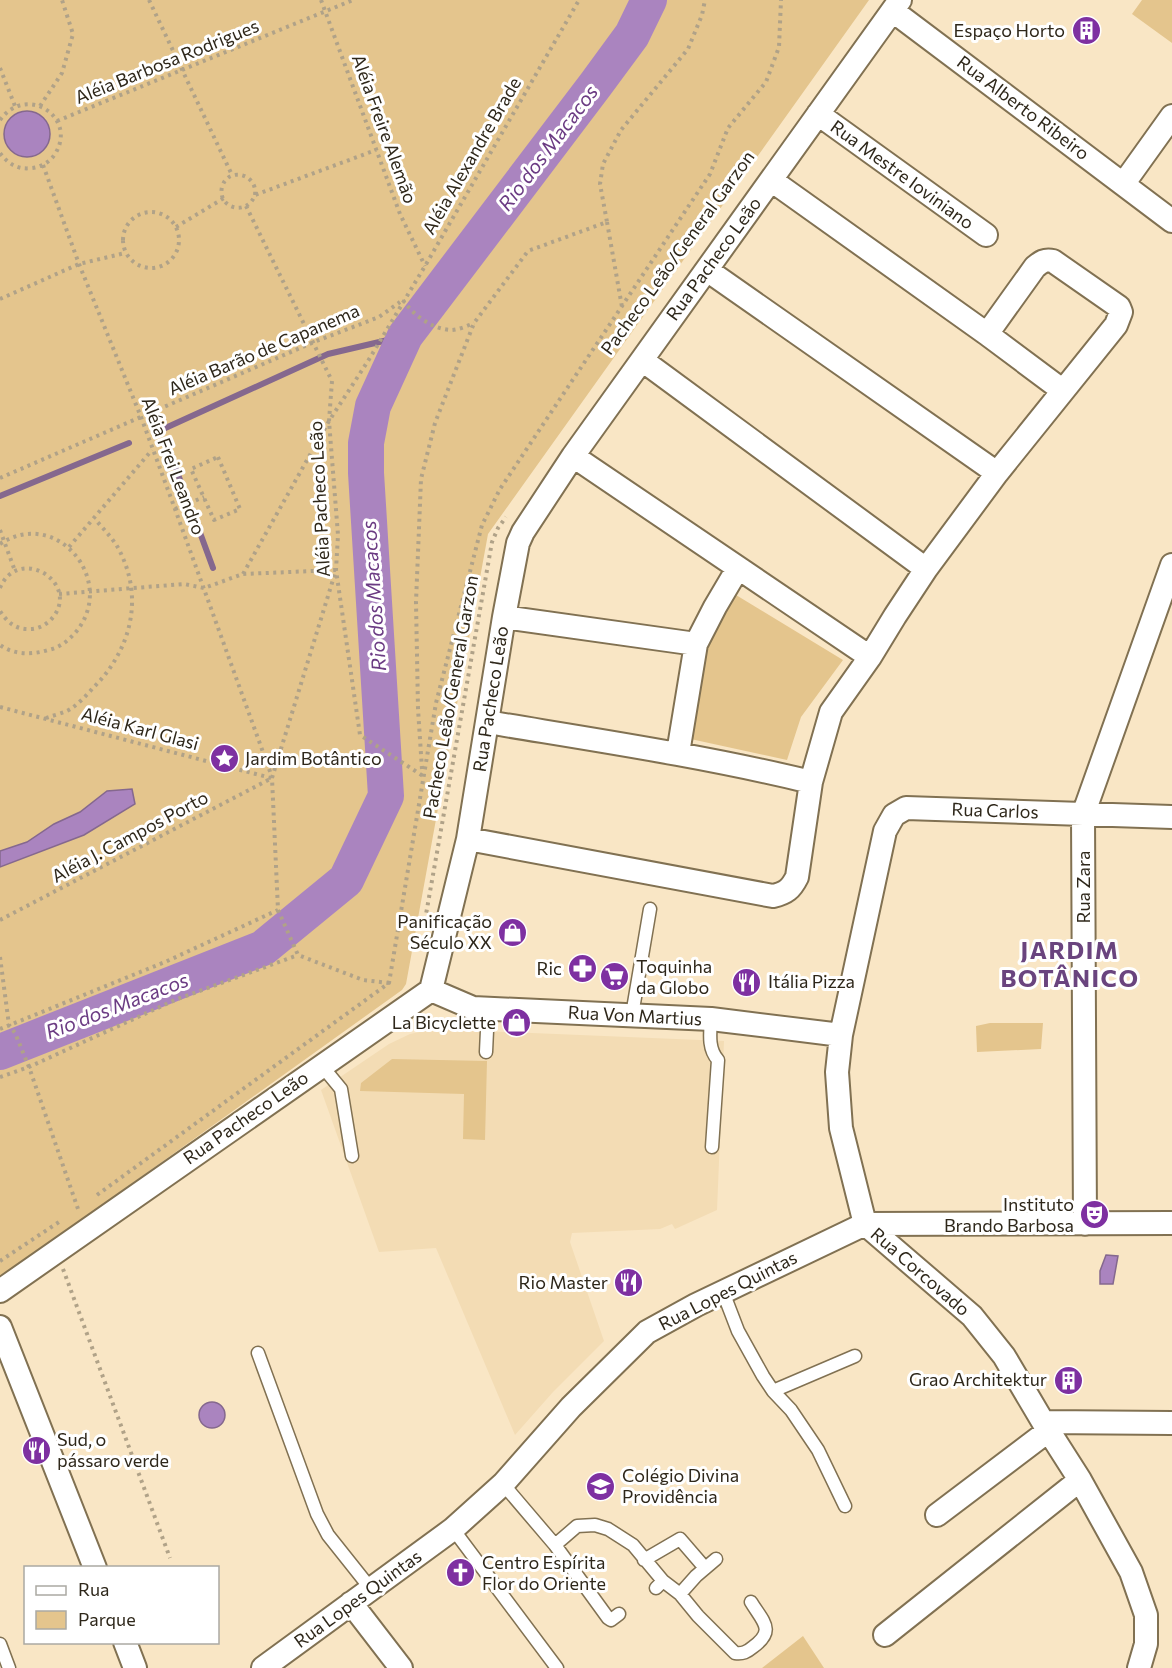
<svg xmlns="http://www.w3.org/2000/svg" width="1172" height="1668" viewBox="0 0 1172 1668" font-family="Commissioner,sans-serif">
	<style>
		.built { fill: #f3dcb4 }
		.green { fill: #e4c58d }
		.water { fill: #aa84bf; stroke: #85688e; stroke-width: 1.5 }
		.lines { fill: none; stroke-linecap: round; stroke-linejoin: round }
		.stream { stroke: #85688e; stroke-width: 6 }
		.river { stroke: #aa84bf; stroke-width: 36 }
		.lane-casing { stroke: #817152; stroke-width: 15 }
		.street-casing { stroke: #817152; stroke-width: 26 }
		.path { stroke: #b0a288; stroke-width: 4; stroke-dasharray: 3 4.5; stroke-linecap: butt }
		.lane { stroke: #fff; stroke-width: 12 }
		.street { stroke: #fff; stroke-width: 22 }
		.labels { text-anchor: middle; stroke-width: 6; stroke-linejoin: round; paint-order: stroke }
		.poi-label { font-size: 18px; fill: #2e271a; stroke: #fff; text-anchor: end }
		.street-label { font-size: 18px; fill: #2e271a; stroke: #fff }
		.water-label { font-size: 20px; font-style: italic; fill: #6b3b83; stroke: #fff }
		.district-label { font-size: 24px; font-weight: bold; letter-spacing: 1.5px; fill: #6a447e; stroke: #fff }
	</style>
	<rect width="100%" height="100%" fill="#f9e6c5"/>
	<path class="built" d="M434,1029l290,12 -7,169 -42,19 -3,-5 -12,5 -88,4 -2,9 34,99 -51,51 -38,43 -79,-187 -57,4 -58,-162 68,-46 21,-10z"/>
	<path class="green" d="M0,0h869l-381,534 -82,450 -4,6 -402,288z
		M1142,0h30v43l-40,-29z
		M736,595l107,65 -42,57 -14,43 -101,-22 18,-91z
		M990,1023h53l-2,26 -64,3 -1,-26z
		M392,1059l95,2 -2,79 -22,-1 1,-45 -104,-3 1,-8z
		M803,1636l21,32h-62z"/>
	<path class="water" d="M4 134a23 23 0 1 1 46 0a23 23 0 1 1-46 0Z
		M132,789l3,15 -51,31 -84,32v-16l27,-9 27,-18 26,-12 27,-21z
		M1106,1255l12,1 -5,28h-13v-13z
		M199 1415a13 13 0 1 1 26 0a13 13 0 1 1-26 0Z"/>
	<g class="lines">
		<path class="stream" d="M156,431l5,-1 167,-76 77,-18
			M168,446l17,48
			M0,496l129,-53
			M192,511l21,57"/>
		<path class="river" d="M0,1052l263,-104 83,-68 40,-84 -20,-323v-30l7,-37 32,-70 191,-252 36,-49 17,-35"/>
		<defs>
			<path id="lane" d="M632,1015l18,-106
				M711,1019c-1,15 -3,30 7,41l-6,87
				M486,1052l2,-43
				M322,1066l19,23 11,67
				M723,1292l15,39 25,45 10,15 18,19 27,40 27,56
				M258,1353l59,161 11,21 43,54
				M773,1391l82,-35
				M503,1484l52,61 53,73 3,2 8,-6
				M453,1529l104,139
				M555,1545l22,-19 18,-1 13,4 25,16 30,36
				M716,1559l-20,17 -16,18 18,22 37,37c8,1 12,-1 18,-6 23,-17 10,-25 -2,-45
				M644,1560l36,-21 25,29
				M656,1588l7,-7 17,13
				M0,1644l9,24"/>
			<path id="street" d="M893,11l279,210
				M818,114l168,121
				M771,180l216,154 75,56
				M1124,183l48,-67
				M707,270l290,203
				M642,360l284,209
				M573,456l297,201
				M504,617l192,27
				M487,722c108,18 217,34 324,60l20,-70 39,-55 25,-41 31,-47 71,-96 119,-148 5,-13 -2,-5 -66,-46c-8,-2 -12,1 -18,6l-48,67
				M678,753l18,-109 19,-37 23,-39
				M468,839l305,57c13,-3 18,-7 24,-19l14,-95
				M431,990l42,18 238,11 130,16
				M1085,1224l-2,-409 89,-250
				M0,1291l431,-301 37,-151 36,-222 14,-74 5,-11 50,-76 327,-456
				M0,1327l95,241
				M1043,1422l129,1
				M937,1515l111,-84
				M351,1603l50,65
				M885,1635l195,-155
				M125,1642l10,26
				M263,1668l190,-139 50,-45 68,-77 76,-75 49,-27 169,-81 307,-1
				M1139,1668l7,-24v-29l-15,-43 -51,-92 -37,-58 -39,-66 -32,-40 -107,-92 -24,-96 -4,-56 4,-37 44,-204 9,-16 12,-7 266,9"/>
		</defs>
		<use href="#lane" class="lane-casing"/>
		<use href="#street" class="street-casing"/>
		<path class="path" d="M149,0l83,175
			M321,0l79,214 25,52
			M0,68l15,38
			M40,106l22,-33 11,-39 -11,-34
			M0,120c27,-37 78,-2 55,34 -5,8 -14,13 -23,14 -14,2 -24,-4 -32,-15
			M57,121l296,-121
			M43,165l36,99 62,153 34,92 97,268
			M255,195c3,-21 -27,-29 -33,-8 -5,21 25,30 33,8l121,-45
			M246,206l86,175 -3,40 9,114 -2,35 24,165 63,41
			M123 240a28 28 0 1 1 56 0a28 28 0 1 1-56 0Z
			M607,222l15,85
			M176,227l48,-29
			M0,299l79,-35 46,-11
			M403,300c10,15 29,29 48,30 7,0 16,-4 23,-7
			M218,457l22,52 -26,11 -23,-51z
			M0,478l314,-136 65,-25 21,-15
			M175,509l29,-12
			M0,530l15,41
			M0,544c57,-38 119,38 75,89 -7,8 -16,15 -27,17 -16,5 -34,5 -48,-5
			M69,547l83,-97
			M243,574l86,-153 39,-60 57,-95 154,-266
			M0,588c18,-43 79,-7 54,28 -6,8 -15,13 -24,13 -14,1 -23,-7 -30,-18
			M59,594l125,-10 20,4 39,-14 93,-4 -64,208 6,132 20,45 65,25 26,3
			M0,707l271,71
			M46,718c8,-3 19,-5 26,-10 7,-5 14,-12 20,-19 36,-35 52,-85 30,-133 -6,-15 -17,-25 -27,-37
			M422,769l-4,-60 -2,-107 5,-123 14,-56 39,-100 54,-72 79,-29 -7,-38 3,-20 18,-34 67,-81 14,-34 3,-15
			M0,920l272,-142
			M425,920l67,-378 6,-14 8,-11
			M0,957l9,68 6,8 14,34 49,142
			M0,1029l165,-67 113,-52
			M0,1077l29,-10 146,-67 123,-45
			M97,1195l292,-212 47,-280 46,-178 18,-36 210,-315 18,-46 38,-46 13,-35 2,-47
			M0,1261l59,-39
			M63,1269l107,289"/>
		<use href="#lane" class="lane"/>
		<use href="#street" class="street"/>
	</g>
	<defs>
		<symbol id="building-disc" viewBox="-11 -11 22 22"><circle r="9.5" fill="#7e30a1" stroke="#fff"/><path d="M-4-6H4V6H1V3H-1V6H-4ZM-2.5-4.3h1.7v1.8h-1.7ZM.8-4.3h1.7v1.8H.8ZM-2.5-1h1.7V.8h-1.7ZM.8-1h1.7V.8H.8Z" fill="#fff"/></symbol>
		<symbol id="sight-disc" viewBox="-11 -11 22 22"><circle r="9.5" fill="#7e30a1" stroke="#fff"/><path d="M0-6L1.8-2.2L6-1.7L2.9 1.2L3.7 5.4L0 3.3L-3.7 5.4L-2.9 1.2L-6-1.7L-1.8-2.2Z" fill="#fff"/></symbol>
		<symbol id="shop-disc" viewBox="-11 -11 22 22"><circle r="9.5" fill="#7e30a1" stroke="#fff"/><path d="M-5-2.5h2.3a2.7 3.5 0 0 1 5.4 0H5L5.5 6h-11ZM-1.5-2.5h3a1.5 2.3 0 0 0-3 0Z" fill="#fff"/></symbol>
		<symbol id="pharmacy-disc" viewBox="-11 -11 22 22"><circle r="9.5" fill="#7e30a1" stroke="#fff"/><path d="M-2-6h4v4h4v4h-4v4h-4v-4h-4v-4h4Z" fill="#fff"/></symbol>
		<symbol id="supermarket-disc" viewBox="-11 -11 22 22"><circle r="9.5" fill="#7e30a1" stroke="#fff"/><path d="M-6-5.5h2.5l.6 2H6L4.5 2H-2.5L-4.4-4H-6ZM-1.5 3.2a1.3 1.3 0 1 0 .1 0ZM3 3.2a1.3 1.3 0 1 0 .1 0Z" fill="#fff"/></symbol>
		<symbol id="restaurant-disc" viewBox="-11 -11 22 22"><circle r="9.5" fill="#7e30a1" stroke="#fff"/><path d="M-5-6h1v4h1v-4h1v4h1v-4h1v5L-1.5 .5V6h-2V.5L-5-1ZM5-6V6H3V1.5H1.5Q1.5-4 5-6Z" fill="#fff"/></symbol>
		<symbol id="theatre-disc" viewBox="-11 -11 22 22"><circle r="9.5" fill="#7e30a1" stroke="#fff"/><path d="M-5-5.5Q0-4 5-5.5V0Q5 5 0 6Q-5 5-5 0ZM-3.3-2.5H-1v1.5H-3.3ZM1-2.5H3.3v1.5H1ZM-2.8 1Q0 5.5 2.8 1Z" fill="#fff"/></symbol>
		<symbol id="school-disc" viewBox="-11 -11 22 22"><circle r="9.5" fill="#7e30a1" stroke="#fff"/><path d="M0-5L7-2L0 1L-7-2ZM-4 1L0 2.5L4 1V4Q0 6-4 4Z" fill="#fff"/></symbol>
		<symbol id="church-disc" viewBox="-11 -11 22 22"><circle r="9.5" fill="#7e30a1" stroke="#fff"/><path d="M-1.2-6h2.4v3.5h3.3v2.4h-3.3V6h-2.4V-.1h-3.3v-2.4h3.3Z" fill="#fff"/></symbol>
	</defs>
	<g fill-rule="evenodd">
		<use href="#building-disc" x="1070" y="14" width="33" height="33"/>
		<use href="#sight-disc" x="208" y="742" width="33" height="33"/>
		<use href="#shop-disc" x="496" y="916" width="33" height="33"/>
		<use href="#pharmacy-disc" x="566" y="952" width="33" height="33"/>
		<use href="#supermarket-disc" x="598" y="960" width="33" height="33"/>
		<use href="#restaurant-disc" x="730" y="966" width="33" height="33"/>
		<use href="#shop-disc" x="500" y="1006" width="33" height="33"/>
		<use href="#theatre-disc" x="1078" y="1198" width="33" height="33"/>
		<use href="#restaurant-disc" x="612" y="1266" width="33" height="33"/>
		<use href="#building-disc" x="1052" y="1364" width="33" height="33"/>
		<use href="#restaurant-disc" x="20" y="1434" width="33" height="33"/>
		<use href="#school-disc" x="584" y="1470" width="33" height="33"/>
		<use href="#church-disc" x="444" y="1556" width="33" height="33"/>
	</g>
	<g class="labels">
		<g class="poi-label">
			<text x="1065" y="37">Espaço Horto</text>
			<text x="245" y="765" text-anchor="start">Jardim Botântico</text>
			<text x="492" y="928">Panificação<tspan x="492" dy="21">Século XX</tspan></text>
			<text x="636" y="973" text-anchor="start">Toquinha<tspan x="636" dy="21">da Globo</tspan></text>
			<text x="562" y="975">Ric</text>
			<text x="768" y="988" text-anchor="start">Itália Pizza</text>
			<text x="496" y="1029">La Bicyclette</text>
			<text x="1074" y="1211">Instituto<tspan x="1074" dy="21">Brando Barbosa</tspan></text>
			<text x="608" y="1289">Rio Master</text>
			<text x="1047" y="1386">Grao Architektur</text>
			<text x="57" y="1446" text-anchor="start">Sud, o<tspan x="57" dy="21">pássaro verde</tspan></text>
			<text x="622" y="1482" text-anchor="start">Colégio Divina<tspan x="622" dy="21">Providência</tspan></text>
			<text x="482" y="1569" text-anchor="start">Centro Espírita<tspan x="482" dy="21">Flor do Oriente</tspan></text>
		</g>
		<g class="street-label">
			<text transform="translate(167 62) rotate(-22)" y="6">Aléia Barbosa Rodrigues</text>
			<text transform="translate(1023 108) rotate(37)" y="6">Rua Alberto Ribeiro</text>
			<text transform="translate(384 129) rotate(70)" y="6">Aléia Freire Alemão</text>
			<text transform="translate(472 156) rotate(-60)" y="6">Aléia Alexandre Brade</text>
			<text transform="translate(902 175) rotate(36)" y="6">Rua Mestre Ioviniano</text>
			<text transform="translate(678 253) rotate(-54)" y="6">Pacheco Leão/General Garzon</text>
			<text transform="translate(714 259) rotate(-54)" y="6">Rua Pacheco Leão</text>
			<text transform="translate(264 350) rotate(-23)" y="6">Aléia Barão de Capanema</text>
			<text transform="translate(173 466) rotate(69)" y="6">Aléia Frei Leandro</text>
			<text transform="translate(320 499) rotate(-93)" y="6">Aléia Pacheco Leão</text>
			<text transform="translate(451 697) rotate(-80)" y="6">Pacheco Leão/General Garzon</text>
			<text transform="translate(491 699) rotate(-81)" y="6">Rua Pacheco Leão</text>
			<text transform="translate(140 729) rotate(15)" y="6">Aléia Karl Glasi</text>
			<text transform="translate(995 811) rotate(2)" y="6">Rua Carlos</text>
			<text transform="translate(130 837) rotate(-28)" y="6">Aléia J. Campos Porto</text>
			<text transform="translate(1084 887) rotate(-90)" y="6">Rua Zara</text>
			<text transform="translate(635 1016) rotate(3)" y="6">Rua Von Martius</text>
			<text transform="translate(246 1118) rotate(-35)" y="6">Rua Pacheco Leão</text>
			<text transform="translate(920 1272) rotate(41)" y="6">Rua Corcovado</text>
			<text transform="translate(728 1291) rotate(-27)" y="6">Rua Lopes Quintas</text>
			<text transform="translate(358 1599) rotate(-36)" y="6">Rua Lopes Quintas</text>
		</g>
		<g class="water-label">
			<text transform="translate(548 148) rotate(-53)" y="7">Rio dos Macacos</text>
			<text transform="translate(374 596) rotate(-94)" y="7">Rio dos Macacos</text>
			<text transform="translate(117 1006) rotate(-21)" y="7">Rio dos Macacos</text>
		</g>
		<g class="district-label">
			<text x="1070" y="959">JARDIM<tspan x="1070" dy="28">BOTÂNICO</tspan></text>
		</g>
	</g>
	<rect x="24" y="1566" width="195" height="78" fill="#ffffff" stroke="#aba9a3" stroke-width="1.5"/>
	<rect x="36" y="1586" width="30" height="9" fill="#ffffff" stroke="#aba9a3" stroke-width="1.5"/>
	<text x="78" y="1596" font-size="18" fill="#2e271a">Rua</text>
	<rect x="36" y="1611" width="30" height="18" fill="#e4c58d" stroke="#aba9a3" stroke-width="1.5"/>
	<text x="78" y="1626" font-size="18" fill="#2e271a">Parque</text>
</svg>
